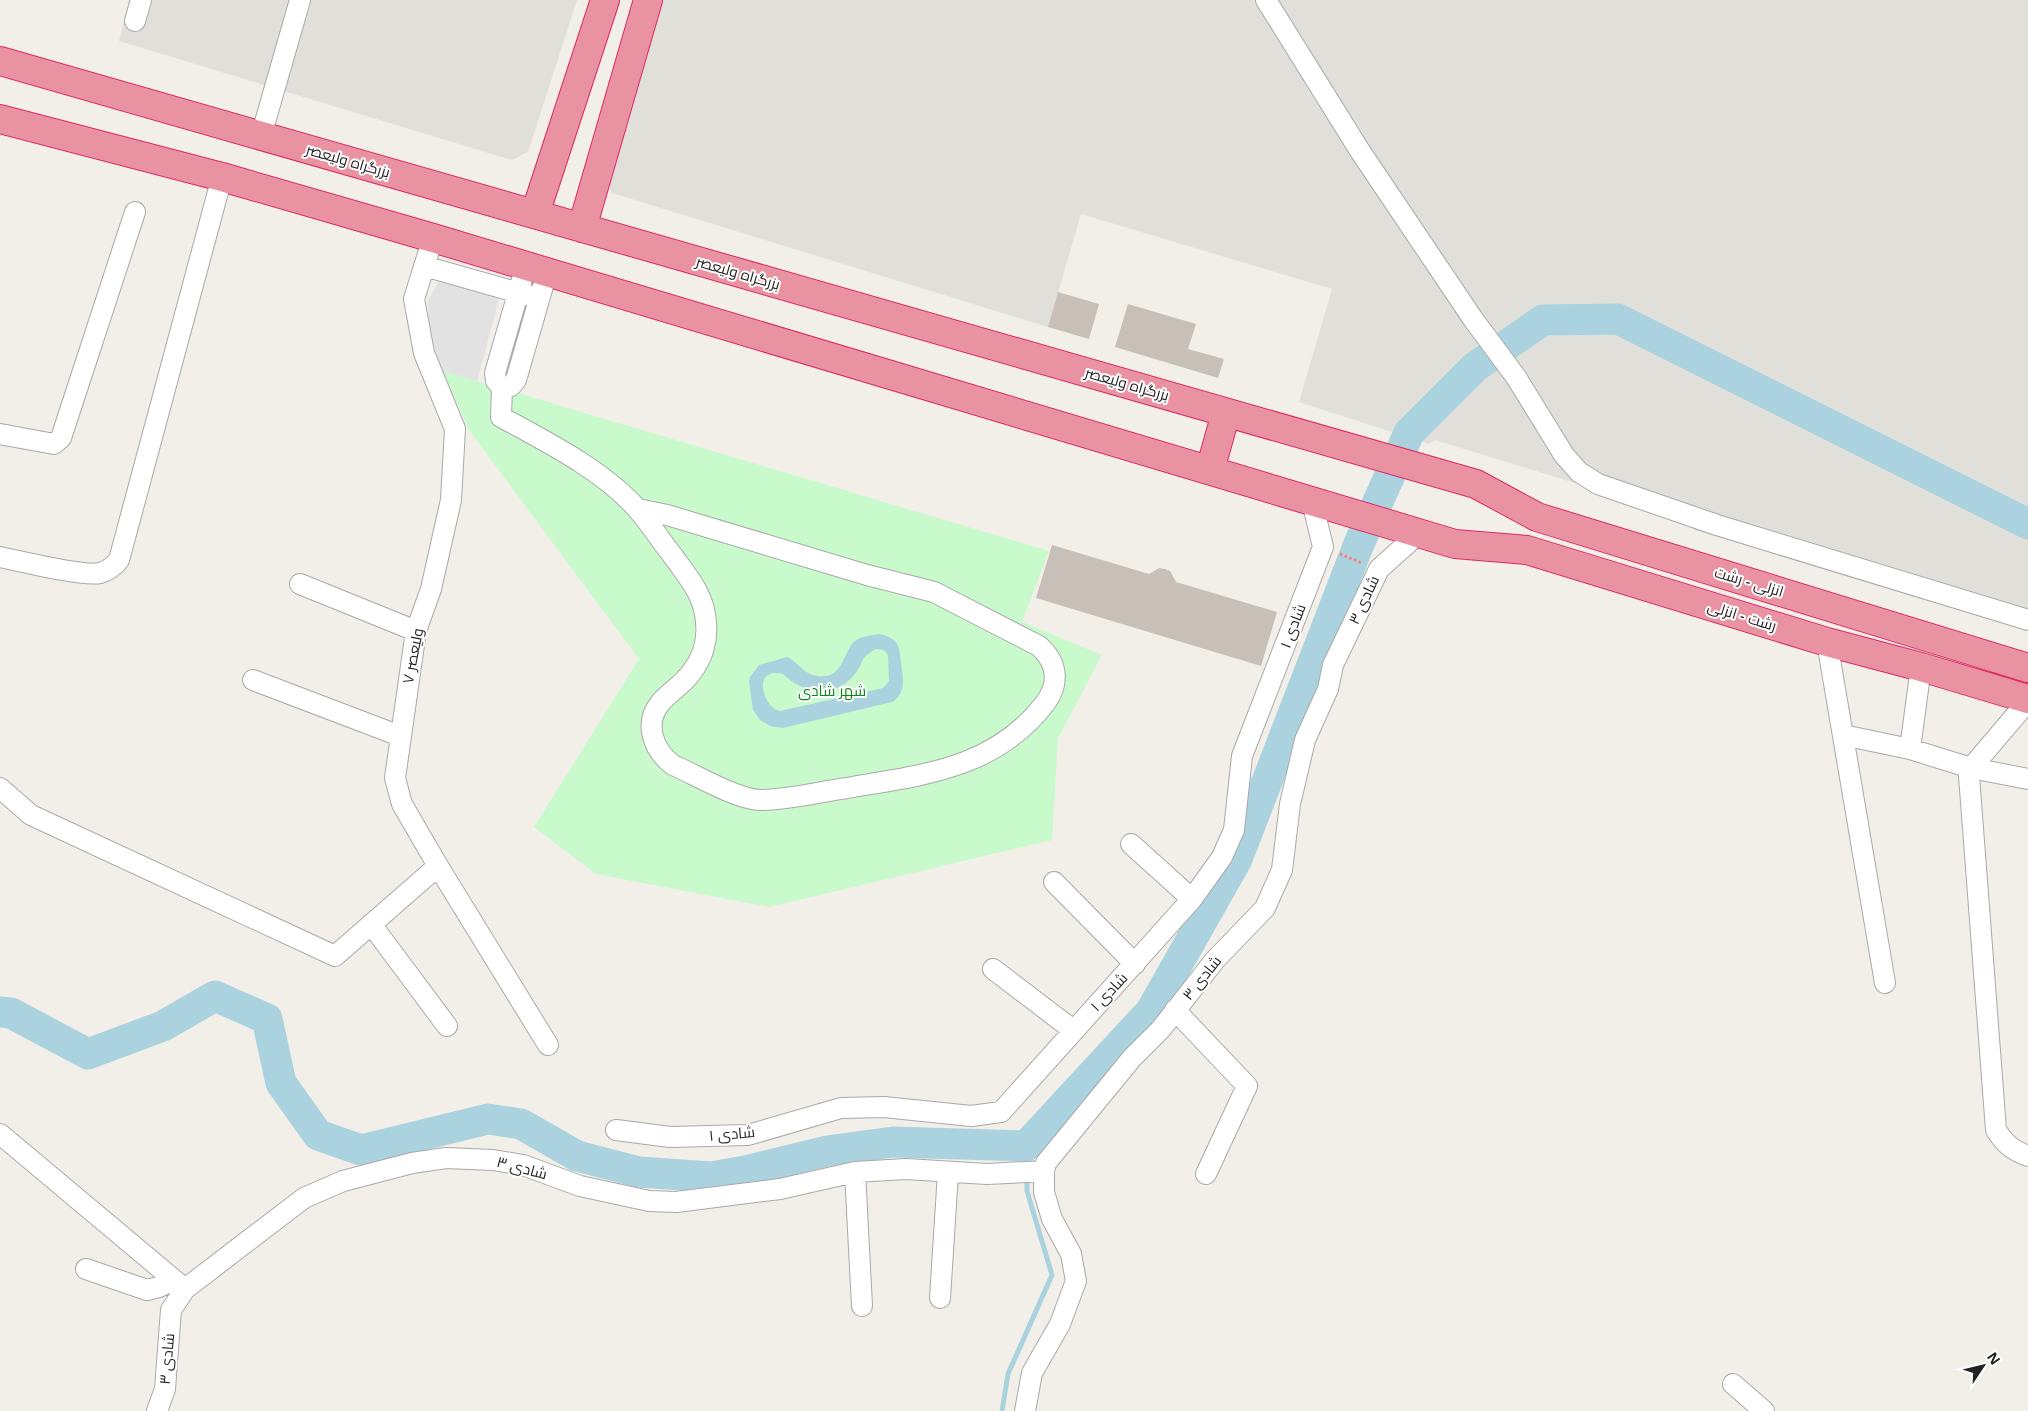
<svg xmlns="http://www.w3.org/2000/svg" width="2028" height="1411" viewBox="0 0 2028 1411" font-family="'Noto Sans',Cairo,sans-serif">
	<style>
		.airport { fill: #e1dfda }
		.park { fill: #c8facc }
		.parking { fill: #e2e2e2 }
		.water { fill: #aad3df; fill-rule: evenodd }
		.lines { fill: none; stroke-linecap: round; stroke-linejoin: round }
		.stream { stroke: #aad3df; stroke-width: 5 }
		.river { stroke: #aad3df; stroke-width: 31 }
		.building { fill: #c7bfb8 }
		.minor-casing { stroke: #a9a9a9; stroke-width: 22 }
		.highway-casing { stroke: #dc2a67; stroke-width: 30 }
		.path { stroke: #fa8072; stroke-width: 3; stroke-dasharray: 2.5 2.5; stroke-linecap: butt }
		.minor { stroke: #fff; stroke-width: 20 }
		.highway { stroke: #e892a2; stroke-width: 28 }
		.labels { text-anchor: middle; stroke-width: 4; stroke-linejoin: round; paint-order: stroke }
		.street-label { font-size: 15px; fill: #222; stroke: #fff }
		.park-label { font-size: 15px; fill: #0c8416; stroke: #fff }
	</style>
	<rect width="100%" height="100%" fill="#f2efe9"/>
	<path class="airport" d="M129,0h448l-49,152 -16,8 -393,-119z
		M663,0h1365v631l-334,-101 -5,-12 -254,-78 -6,4 -130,-42 33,-113 -251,-75 -33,113 -436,-134 -9,-19z"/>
	<path class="park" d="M443,371l606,180 -27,71 80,33 -44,83 -6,102 -283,67 -173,-33 -62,-47 105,-168 -170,-229z"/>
	<path class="parking" d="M439,282l61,14 -23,85 -34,-10 -14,-38 -1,-33z"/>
	<path class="water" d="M878,634c8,1 17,4 20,12 2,5 2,11 3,16 2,16 6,30 -9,40l-109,26 -13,-2 -10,-6 -7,-10 -4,-28 1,-5 9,-12 28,-8c10,4 15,15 26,18 31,8 29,-23 42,-34 6,-5 16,-5 23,-7zM876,649l8,1 4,5 1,26 -6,7 -103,23c-16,-2 -30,-45 3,-37 20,20 52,25 72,0 10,-13 4,-16 21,-25z"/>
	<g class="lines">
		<path class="stream" d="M1026,1146v23
			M1002,1411l6,-37 44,-99 -25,-84v-14"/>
		<path class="river" d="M0,1012l11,1 77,41 75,-28 52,-30 52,23 14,64 37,52 43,15 127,-31 33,5 56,32 62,16 72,5 34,-6 82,-20 66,-9 133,4 125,-135 86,-152 121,-313 51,-113 66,-66 68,-47 75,-1 410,205"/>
	</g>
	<path class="building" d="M1058,292l41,12 -10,35 -41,-12z
		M1128,304l68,20 -8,25 36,10 -6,19 -103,-31z
		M1052,545l97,29 10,-6 6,1 5,2 6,11 101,30 -16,54 -225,-68z"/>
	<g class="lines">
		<defs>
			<path id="minor" d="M1266,0l94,151 113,168 43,58 48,78 15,17 19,12 119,41 311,95
				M135,21l6,-21
				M261,136l39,-136
				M433,238l-19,61 10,54 31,76 -4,71 -20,89 -15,42 -21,147 7,26 36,62 110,179
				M424,266l106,30
				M526,266l-31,107 1,8 6,6 9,-1 5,-6 31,-108
				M502,387l-1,30c44,24 104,54 138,94 12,14 22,30 34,45 15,21 32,40 33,67 2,18 -4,36 -15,50 -8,11 -21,19 -30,29 -18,21 -8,48 12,63 23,10 63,34 87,35 29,0 58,-8 87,-12 75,-13 149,-19 199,-86 14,-20 11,-40 -7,-56l-105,-54 -67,-17 -200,-60 -29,-6
				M0,434l54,10 7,-6 74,-226
				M0,557c19,4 85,20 100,16 8,-2 14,-7 19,-13l103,-383
				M300,584l116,47
				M1827,642l58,341
				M253,680l147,56
				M2028,701l-57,67 -2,8 27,354c9,14 16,20 32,26
				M1843,735l67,14 61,19 57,11
				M1910,749l11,-82
				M0,788l31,27 304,141 103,-90
				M1131,844l61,55
				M1054,882l81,82
				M371,924l76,102
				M993,969l80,61
				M1175,1010l72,76 -41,88
				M616,1130l54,7 78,-2 93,-27 43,-1 87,9 30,-4 191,-213 30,-42 12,-27 8,-74 81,-209 -11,-46
				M0,1134l185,155
				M855,1172l7,134
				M86,1269l61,21 12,-3 15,-7
				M940,1298l8,-125
				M1733,1384l31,27
				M157,1411l8,-22 6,-79 14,-21 119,-91 39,-17 69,-18 34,-5 47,2 30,5 57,21 69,15 27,1 104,-13 75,-17 51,-3 81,5 57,-3
				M1025,1411l7,-38 28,-49 16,-43 -5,-27 -19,-35 -8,-27v-21l2,-8 86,-105 29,-29 54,-69 50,-52 17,-38 8,-66 15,-64 23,-51 5,-24 46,-96 29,-26 9,-11"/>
			<path id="highway" d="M0,61l1476,423 61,33 491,151
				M0,119l222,58 211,61 1022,306 72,6 300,92 94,25 107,32
				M535,214l70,-214
				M582,228l66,-228
				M1210,470l16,-57"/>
		</defs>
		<use href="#minor" class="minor-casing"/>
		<use href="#highway" class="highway-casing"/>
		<path class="path" d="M1340,554l22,9"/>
		<use href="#minor" class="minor"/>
		<use href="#highway" class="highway"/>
	</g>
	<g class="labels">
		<g class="street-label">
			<text transform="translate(348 161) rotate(16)" y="5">بزرگراه ولیعصر</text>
			<text transform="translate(738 273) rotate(16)" y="5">بزرگراه ولیعصر</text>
			<text transform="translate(1127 384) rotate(16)" y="5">بزرگراه ولیعصر</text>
			<text transform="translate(1749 582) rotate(17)" y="5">انزلی - رشت</text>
			<text transform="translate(1364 600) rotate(-65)" y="5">شادی ۳</text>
			<text transform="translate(1742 616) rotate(17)" y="5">رشت - انزلی</text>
			<text transform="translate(1293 626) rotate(-69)" y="5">شادی ۱</text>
			<text transform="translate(413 656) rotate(-79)" y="5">ولیعصر ۷</text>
			<text transform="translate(1202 978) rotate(-51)" y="5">شادی ۳</text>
			<text transform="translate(1109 992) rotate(-47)" y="5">شادی ۱</text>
			<text transform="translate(732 1134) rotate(-5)" y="5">شادی ۱</text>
			<text transform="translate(522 1168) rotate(15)" y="5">شادی ۳</text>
			<text transform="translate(167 1359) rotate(-85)" y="5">شادی ۳</text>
		</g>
		<g class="park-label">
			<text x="832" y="696">شهر شادی</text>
		</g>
	</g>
	<g transform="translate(1983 1366) rotate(55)" stroke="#ffffff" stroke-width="4" paint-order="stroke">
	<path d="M0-4L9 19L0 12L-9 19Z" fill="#222222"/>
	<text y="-8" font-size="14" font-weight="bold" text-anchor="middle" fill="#222222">N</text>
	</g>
</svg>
